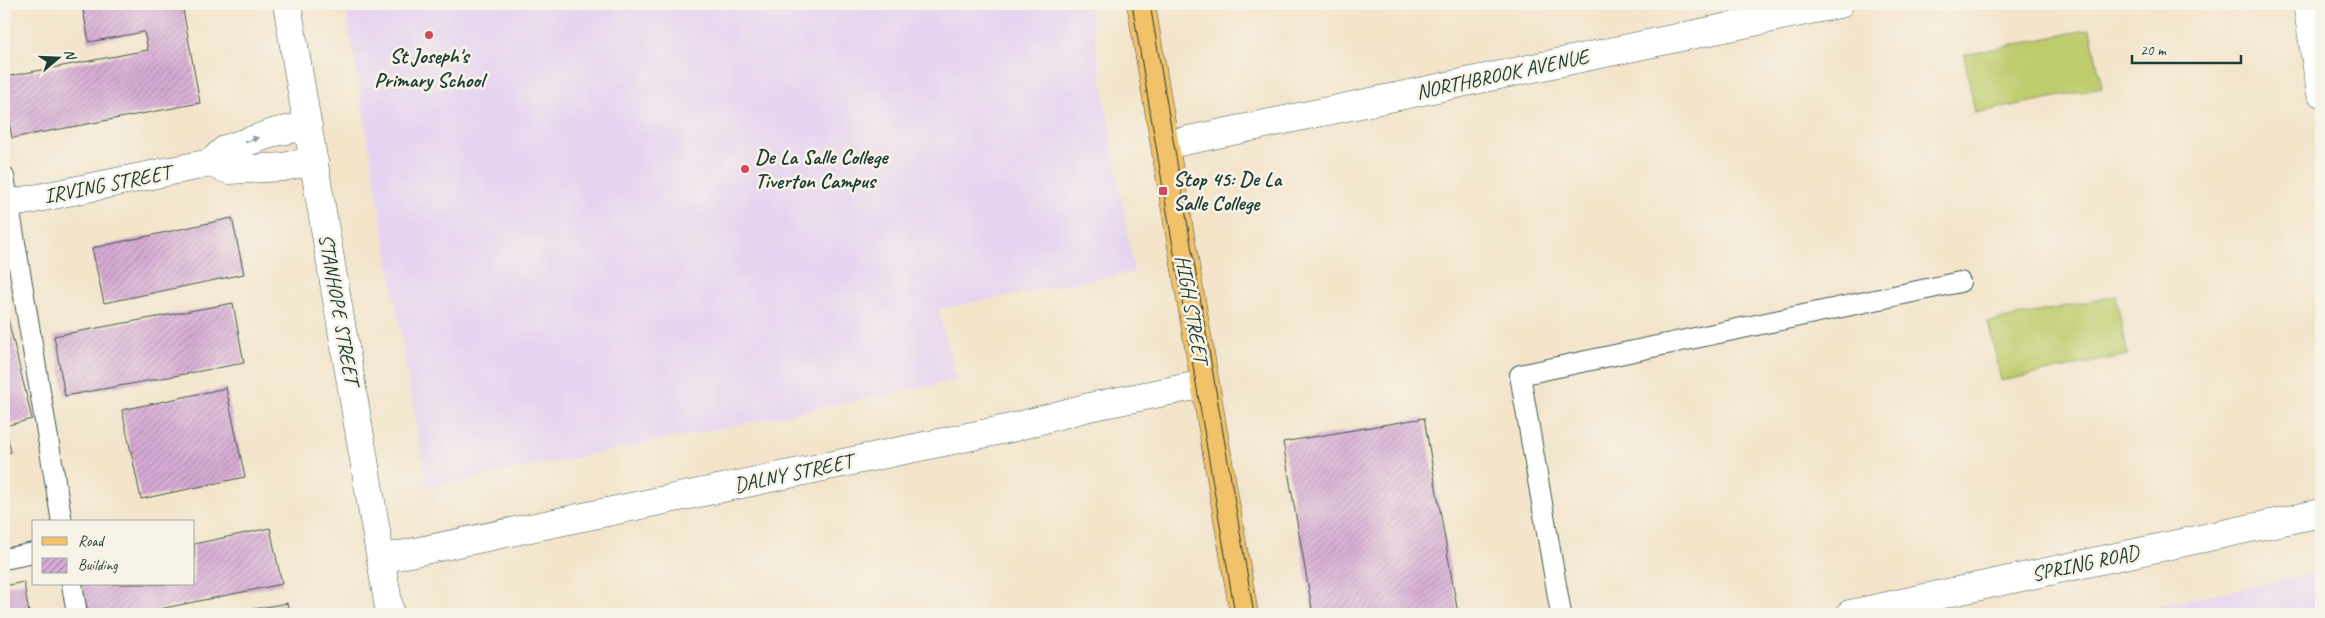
<svg xmlns="http://www.w3.org/2000/svg" width="2325" height="618" viewBox="0 0 2325 618" font-family="Caveat,sans-serif">
	<style>
		.built { fill: #e5d3f0 }
		.grass { fill: #bfcc6d; stroke: #6f8450 }
		.building { fill: url(#building-hatch) }
		.lines { fill: none; stroke-linecap: round; stroke-linejoin: round }
		.service-casing { stroke: #3f564a; stroke-width: 22 }
		.minor-casing { stroke: #3f564a; stroke-width: 29 }
		.primary-casing { stroke: #3f564a; stroke-width: 29 }
		.service { stroke: #fff; stroke-width: 20 }
		.minor { stroke: #fff; stroke-width: 28 }
		.primary { stroke: #f2c26a; stroke-width: 28 }
		.tram { stroke: #1f3d34; stroke-width: 1 }
		.oneway { fill: #8f9e9a }
		.poi-dot { fill: #d1495b; stroke: #f7f3e8; stroke-width: 2 }
		.labels { text-anchor: middle; stroke-width: 5; stroke-linejoin: round; paint-order: stroke }
		.poi-label { font-size: 21px; font-weight: bold; fill: #1f3d34; stroke: #f7f3e8; text-anchor: start }
		.street-label { font-size: 21px; fill: #1f3d34; stroke: #f7f3e8 }
	</style>
	<defs>
		<pattern id="building-hatch" width="6" height="6" patternUnits="userSpaceOnUse" patternTransform="scale(1.25)"><rect width="6" height="6" fill="#d7abd5"/><path d="M-1 1l2-2M0 6l6-6M5 7l2-2" fill="none" stroke="#ae8cae"/></pattern>
	</defs>
	<rect width="100%" height="100%" fill="#f7f3e8"/>
	<filter id="ink" filterUnits="userSpaceOnUse"><feTurbulence type="fractalNoise" baseFrequency=".02" numOctaves="2"/><feDisplacementMap in="SourceGraphic" scale="10" xChannelSelector="R" yChannelSelector="G"/><feConvolveMatrix kernelMatrix="1 2 1 2 8 2 1 2 1" color-interpolation-filters="sRGB"/></filter>
	<filter id="wash" filterUnits="userSpaceOnUse"><feTurbulence type="fractalNoise" baseFrequency=".0096" numOctaves="4" result="noise"/><feDisplacementMap in="SourceGraphic" scale="20" xChannelSelector="R" yChannelSelector="G"/><feGaussianBlur stdDeviation="1.12" result="paint"/><feColorMatrix in="noise" values="0 0 0 0 0 0 0 0 0 0 0 0 0 0 0 0 0 1.4 0 .05"/><feComposite in="paint" operator="in"/></filter>
	<g filter="url(#wash)">
		<rect width="100%" height="100%" fill="#f3e4ca"/>
		<path class="built" d="M345,4h744l45,268 -196,37 19,71 -530,108z
			M2321,571v43h-198z"/>
		<path class="grass" d="M2090,29l12,59 -127,25 -11,-58z
			M2116,296l12,59 -127,26 -13,-59z"/>
		<g id="blocks">
			<path class="building" d="M82,4h100l18,99 -188,35 -8,-43v-18l144,-27 -4,-18 -55,10z
				M232,218l12,56 -140,29 -12,-55z
				M4,302l28,117 -27,7 6,26 -7,2z
				M233,303l11,60 -179,33 -11,-60z
				M226,388l19,89 -104,22 -19,-89z
				M1424,418l34,196h-145l-30,-172z
				M270,528l12,56 -147,30h-47l-6,-30h112v-40z
				M24,582l5,32h-25v-28z
				M287,603l2,11h-56l-1,-1z"/>
		</g>
	</g>
	<g filter="url(#ink)">
		<use href="#blocks" fill-opacity="0" stroke="#3f564a" stroke-width="1"/>
		<g class="lines">
			<defs>
				<path id="service" d="M4,177l58,345
					M4,559l30,-6
					M72,584l5,30
					M1561,614l-41,-239 440,-93"/>
				<path id="minor" d="M287,4l103,610
					M2307,4l14,89
					M1165,145l674,-141
					M210,163l19,7 54,-3 31,-6
					M4,205l206,-42 16,-14 50,-17 32,-6
					M381,559l630,-131 78,-21 116,-23
					M1850,614l471,-101"/>
				<path id="primary" d="M1141,4l103,610"/>
			</defs>
			<use href="#service" class="service-casing"/>
			<use href="#minor" class="minor-casing"/>
			<use href="#primary" class="primary-casing"/>
			<use href="#service" class="service"/>
			<use href="#minor" class="minor"/>
			<use href="#primary" class="primary"/>
			<path class="tram" d="M1132,4l103,610
				M1150,4l104,610"/>
		</g>
		<defs><path id="oneway-solid" d="M-6-.8H1V-3.2L6.5 0L1 3.2V.8H-6Z" transform="scale(1.25)"/></defs>
		<use class="oneway" href="#oneway-solid" transform="translate(252 140) rotate(-19)"/>
	</g>
	<g class="poi-dot">
		<circle cx="429" cy="35" r="5"/>
		<circle cx="745" cy="169" r="5"/>
		<rect x="1158" y="186" width="10" height="10" rx="2.5"/>
	</g>
	<g class="labels">
		<g class="poi-label">
			<text x="429" y="63" text-anchor="middle">St Joseph's<tspan x="429" dy="24">Primary School</tspan></text>
			<text x="755" y="164">De La Salle College<tspan x="755" dy="24">Tiverton Campus</tspan></text>
			<text x="1173" y="186">Stop 45: De La<tspan x="1173" dy="24">Salle College</tspan></text>
		</g>
		<g class="street-label">
			<text transform="translate(1502 74) rotate(-12)" y="7">NORTHBROOK AVENUE</text>
			<text transform="translate(107 184) rotate(-11)" y="7">IRVING STREET</text>
			<text transform="translate(339 309) rotate(80)" y="7">STANHOPE STREET</text>
			<text transform="translate(1192 309) rotate(80)" y="7">HIGH STREET</text>
			<text transform="translate(793 473) rotate(-12)" y="7">DALNY STREET</text>
			<text transform="translate(2085 563) rotate(-12)" y="7">SPRING ROAD</text>
		</g>
	</g>
	<rect width="2325" height="618" fill="none" stroke="#f7f3e8" stroke-width="20"/>
	<rect x="32" y="520" width="162" height="65" fill="#f7f3e8" stroke="#a1aaa0"/>
	<rect x="42" y="537" width="25" height="8" fill="#f2c26a" stroke="#a1aaa0"/>
	<text x="78" y="546" font-size="15" fill="#1f3d34">Road</text>
	<rect x="42" y="558" width="25" height="15" fill="url(#building-hatch)" stroke="#a1aaa0"/>
	<text x="78" y="570" font-size="15" fill="#1f3d34">Building</text>
	<g transform="translate(58 58) rotate(71)" stroke="#f7f3e8" stroke-width="4" paint-order="stroke">
	<path d="M0-4L9 19L0 12L-9 19Z" fill="#1f3d34"/>
	<text y="-8" font-size="14" font-weight="bold" text-anchor="middle" fill="#1f3d34">N</text>
	</g>
	<path d="M2132 55v8h109v-8" fill="none" stroke="#1f3d34" stroke-width="2.5"/>
	<text x="2140" y="55" font-size="15" fill="#1f3d34" stroke="#f7f3e8" stroke-width="4" paint-order="stroke">20 m</text>
</svg>
